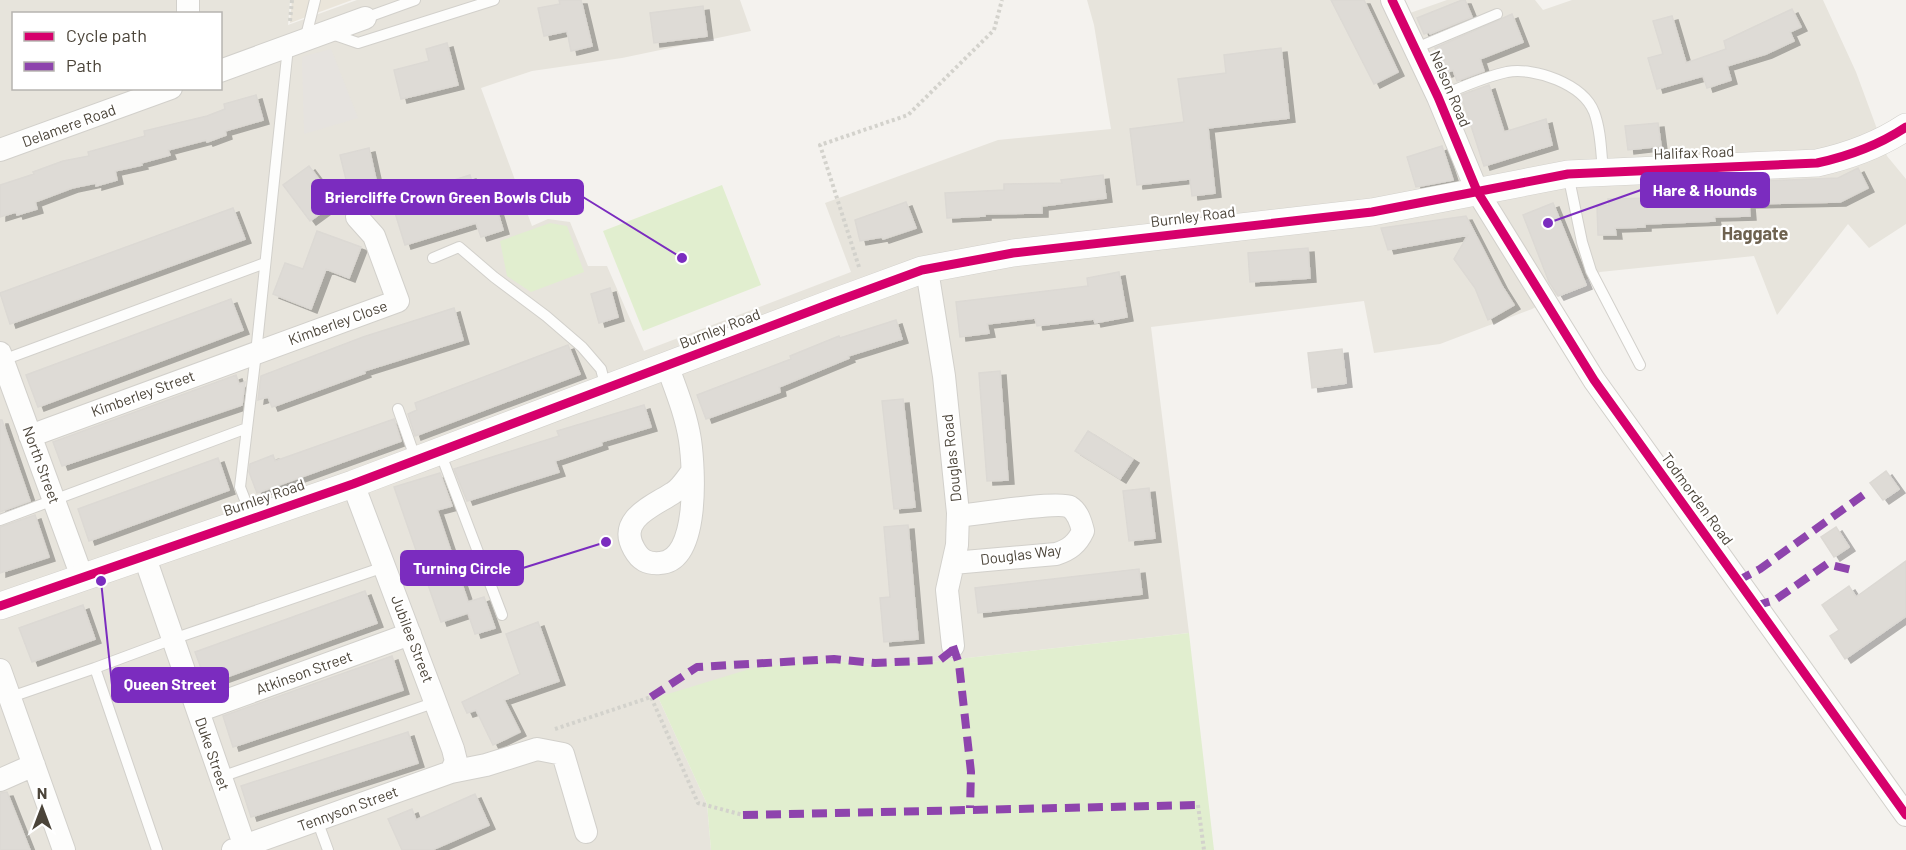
<svg xmlns="http://www.w3.org/2000/svg" width="1906" height="850" viewBox="0 0 1906 850" font-family="Barlow,sans-serif">
	<style>
		.residential { fill: #e7e4dc; fill-rule: evenodd }
		.education { fill: #eae5da }
		.green { fill: #e1eecf }
		.parking { fill: #e6e3df }
		.building { fill: #dedbd6; stroke: #dcd9d4; stroke-width: 1.5; filter: url(#shadow) }
		.lines { fill: none; stroke-linecap: round; stroke-linejoin: round }
		.service-casing { stroke: #d2d0cb; stroke-width: 12 }
		.minor-casing { stroke: #d2d0cb; stroke-width: 24 }
		.tertiary-casing { stroke: #d2d0cb; stroke-width: 28 }
		.path { stroke: #d3d2cc; stroke-width: 4; stroke-dasharray: 3 3; stroke-linecap: butt }
		.service { stroke: #fdfdfc; stroke-width: 10 }
		.minor { stroke: #fdfdfc; stroke-width: 22 }
		.tertiary { stroke: #fdfdfc; stroke-width: 27 }
		.quiet { stroke: #8e44ad; stroke-width: 8; stroke-dasharray: 15 8; stroke-linecap: butt }
		.cycleway-casing { stroke: #fff; stroke-width: 13 }
		.cycleway { stroke: #d6006c; stroke-width: 9 }
		.labels { text-anchor: middle; stroke-width: 4.5; stroke-linejoin: round; paint-order: stroke }
		.street-label { font-size: 15px; fill: #4b4439; stroke: #fff }
		.quarter-label { font-size: 18px; font-weight: bold; fill: #6e6250; stroke: #fff }
		.leader { fill: none; stroke: #7b2cbf; stroke-width: 2 }
		.callout-dot { fill: #7b2cbf; stroke: #fff; stroke-width: 2 }
		.callout { fill: #7b2cbf; stroke: #7b2cbf; stroke-width: 2 }
		.callout-label { font-size: 16px; text-anchor: middle; font-weight: bold; fill: #fff }
	</style>
	<defs>
		<filter id="shadow"><feDropShadow dx="6" dy="4" stdDeviation="0" flood-color="#0004"/></filter>
	</defs>
	<rect width="100%" height="100%" fill="#f4f2ee"/>
	<path class="residential" d="M0,0h290l-2,25 69,-25h383l11,31 -129,27 -90,13 -51,17 51,138 16,-7 22,3 18,44h19l37,85 207,-79 -26,-69 173,-63 113,-11 -17,-104 -7,-25h317l6,13 37,-13h88l8,10 29,-10h251l33,72 31,84 19,23v45l-37,24 -21,-24 -71,91 -23,-59 -154,16 -68,37 -92,35 -66,9 -10,-52 -213,26 38,306 -248,28 -66,4 -41,-4 -176,36 49,107 4,46h-711zM14,14h206v74h-206z"/>
	<path class="education" d="M292,0h60l-62,23z"/>
	<path class="green" d="M722,185l39,100 -118,46 -40,-100z
		M550,223l17,3 17,46 -53,20 -24,-16 -7,-35z
		M1189,633l25,217h-503l-4,-46 -49,-107 98,-30 78,-6 41,4 65,-4z"/>
	<path class="parking" d="M331,49l27,69 -54,16 -2,-77z"/>
	<path class="building" d="M559,0h22l11,46 -21,5 -4,-20 -23,5 -6,-28 22,-4z
		M1331,0h33l34,72 -24,12z
		M1462,0h3l7,17 -42,17 -1,-2 -5,2 -7,-16z
		M703,6l4,30 -53,7 -4,-30z
		M1792,9l9,18 -11,5 4,9 -28,13 -39,12 4,14 -24,8 -4,-12 -46,13 -9,-31 15,-4 -10,-33 19,-5 14,47 40,-14 -2,-8z
		M1512,14l11,28 -43,17 4,12 -27,10 -4,-11 -7,3 -11,-25z
		M447,43l11,42 -57,14 -7,-29 35,-9 -3,-12z
		M1281,48l8,70 -81,10 7,65 -23,3 -2,-17 -53,6 -7,-56 54,-7 -6,-43 48,-6 -2,-18z
		M1489,85l15,47 42,-13 6,26 -68,21 -23,-71z
		M256,95l7,25 -38,11 1,4 -19,7 -1,-2 -38,10 2,5 -29,8 1,2 -27,6 2,9 -21,6v-3l-24,5 -37,14 2,7 -20,6 -1,-3 -16,5v-32l34,-11 -1,-2 30,-11 26,-5 -1,-4 57,-16 -1,-5 63,-15 18,-7 -1,-5z
		M1658,123l3,23 -33,4 -3,-24z
		M1442,146l11,34 -37,7 -9,-30z
		M369,148l9,41 -28,7 -10,-41z
		M309,166l27,36 -26,19 -27,-36z
		M1858,168l10,20 -28,14 -91,2 1,12 -36,1 1,4 -70,3v3l-30,1 1,7h-18l-1,-29 12,-1 -1,-6 129,-3 -1,-14 102,-4z
		M470,175l8,26 15,-5 10,34 -22,7 -5,-14 -71,22 -14,-45z
		M1103,175l3,23 -64,8v7l-57,1v2l-38,2 -2,-25 59,-3v-6l58,-1 -1,-3z
		M906,202l10,26 -33,11 -1,-2 -22,4 -5,-21z
		M1553,203l33,82 -28,11 -9,-14 -26,-67z
		M233,208l12,31 -235,85 -10,-31z
		M1466,216l36,70 12,19 -26,15 -13,-32 -21,-29 14,-24 -80,15 -7,-22z
		M317,231l44,16 -12,31 -23,-9 -15,40 -38,-15 12,-31 18,6z
		M1308,248l2,30 -60,4 -2,-29z
		M1119,272l8,45 -32,6 -1,-4 -57,7 -2,-8 -48,6 2,9 -29,4 -4,-35 132,-16 -1,-8z
		M610,288l8,29 -19,6 -8,-29z
		M231,299l12,31 -205,77 -12,-32z
		M454,308l9,32 -99,31 1,2 -93,34 -4,-10 -10,3 3,-24 102,-39z
		M896,320l6,19 -54,17 1,2 -70,29 1,5 -74,27 -9,-24 94,-36 -1,-3 49,-20 1,2z
		M568,345l12,29 -165,62 -7,-22 9,-4 -2,-7z
		M1342,349l4,34 -34,5 -4,-35z
		M1000,371l8,109 -21,1 -8,-108z
		M236,375l3,9 6,-2 -3,23 -180,61 -9,-24z
		M903,399l12,108 -21,2 -12,-108z
		M644,405l7,22 -50,15 1,3 -47,16 4,11 -92,29 -13,-32 105,-33 -2,-5z
		M394,419l7,22 -144,52 -8,-21 1,-8 23,-9 2,6z
		M0,420h2l28,81 -30,11z
		M1088,431l45,28 -13,20 -45,-28z
		M218,458l11,32 -140,51 -11,-32z
		M1886,471l13,18 -16,11 -13,-17z
		M440,473l12,33 -15,4 31,92 16,-5 11,31 -20,6 -7,-21 -27,9 -47,-135z
		M1149,488l6,50 -26,3 -6,-50z
		M35,515l14,42 -49,16v-46z
		M908,525l10,114 -34,3 -4,-44 10,-1 -6,-70z
		M1836,527l13,20 -15,10 -13,-20z
		M1906,561v55l-61,43 -15,-23 9,-6 -17,-25 27,-19 7,11z
		M1139,569l3,25 -164,19 -3,-25z
		M365,591l12,32 -170,61 -12,-32z
		M83,605l12,34 -63,23 -13,-34z
		M538,622l21,59 -55,19 16,32 -27,13 -17,-35 -9,3 -5,-11 58,-28 -14,-40z
		M392,656l11,34 -170,57 -10,-31z
		M408,732l10,31 -167,54 -10,-31z
		M7,792l23,58h-30v-57z
		M475,794l14,31 -57,25h-30l-14,-31 24,-10 4,11z"/>
	<g class="lines">
		<defs>
			<path id="service" d="M365,18l50,-18
				M332,34l26,9 136,-43
				M305,40l10,-40
				M1416,48l81,-34
				M1438,97c22,-9 45,-20 69,-25 28,-5 76,12 87,40 7,18 7,40 9,59
				M1568,174l14,68 9,29 49,94
				M433,258l26,-11 35,30 52,39 36,31 19,22 5,19
				M3,360l262,-97
				M398,409l18,51
				M440,452l62,163
				M252,518l-12,-31 16,-134 32,-306
				M0,520l247,-92
				M95,668l78,-29 211,-72
				M8,698l87,-30 62,182
				M221,777l215,-75
				M317,820l11,30"/>
			<path id="minor" d="M188,0v14
				M1392,0l46,97 39,94 117,189 312,435
				M220,71l145,-53
				M0,150l171,-62
				M927,270l17,106 14,137 -1,32 -10,45 6,56
				M0,353l82,224
				M667,365c9,25 19,49 23,75 4,28 10,121 -30,123 -13,1 -20,-3 -26,-14 -17,-30 19,-43 39,-56 7,-4 13,-13 18,-20
				M30,436l368,-135 -24,-65 -17,-19
				M144,555l102,295
				M953,563l103,-9c13,-4 21,-10 27,-23 -2,-8 -5,-19 -13,-24 -11,-6 -94,7 -112,9
				M0,670l64,180
				M198,711l212,-77
				M451,772l35,-7 51,-16 26,5 23,78
				M0,780l34,-15
				M233,850l218,-78 5,-11 -3,-12 -100,-265"/>
			<path id="tertiary" d="M0,606l353,-122 479,-181 90,-33 91,-17 359,-41 196,-38 249,-11c32,-7 62,-18 89,-36"/>
		</defs>
		<use href="#service" class="service-casing"/>
		<use href="#minor" class="minor-casing"/>
		<use href="#tertiary" class="tertiary-casing"/>
		<path class="path" d="M290,21l2,-21
			M859,267l-39,-122 88,-30 86,-85 8,-30
			M555,729l96,-32 47,106 45,12
			M1198,805l6,45"/>
		<use href="#service" class="service"/>
		<use href="#minor" class="minor"/>
		<use href="#tertiary" class="tertiary"/>
		<path class="quiet" d="M1737,581l23,-12 106,-76
			M1755,606l20,-6 52,-36 25,6
			M953,646l6,18 12,108 -1,36
			M651,697l46,-30 137,-8 41,4 65,-3 14,-11
			M743,815l455,-10"/>
		<defs>
			<path id="cycleway" d="M1392,0l46,97 39,94 117,189 312,435
				M0,606l353,-122 479,-181 90,-33 91,-17 359,-41 196,-38 249,-11c32,-7 62,-18 89,-36"/>
		</defs>
		<use href="#cycleway" class="cycleway-casing"/>
		<use href="#cycleway" class="cycleway"/>
	</g>
	<g class="labels">
		<g class="street-label">
			<text transform="translate(1450 89) rotate(67)" y="5">Nelson Road</text>
			<text transform="translate(69 126) rotate(-20)" y="5">Delamere Road</text>
			<text transform="translate(1694 153) rotate(-2)" y="5">Halifax Road</text>
			<text transform="translate(1193 217) rotate(-7)" y="5">Burnley Road</text>
			<text transform="translate(338 323) rotate(-20)" y="5">Kimberley Close</text>
			<text transform="translate(720 329) rotate(-21)" y="5">Burnley Road</text>
			<text transform="translate(143 394) rotate(-20)" y="5">Kimberley Street</text>
			<text transform="translate(952 458) rotate(-96)" y="5">Douglas Road</text>
			<text transform="translate(41 465) rotate(70)" y="5">North Street</text>
			<text transform="translate(264 498) rotate(-19)" y="5">Burnley Road</text>
			<text transform="translate(1697 499) rotate(54)" y="5">Todmorden Road</text>
			<text transform="translate(1021 555) rotate(-7)" y="5">Douglas Way</text>
			<text transform="translate(412 639) rotate(69)" y="5">Jubilee Street</text>
			<text transform="translate(304 673) rotate(-20)" y="5">Atkinson Street</text>
			<text transform="translate(212 754) rotate(71)" y="5">Duke Street</text>
			<text transform="translate(348 809) rotate(-20)" y="5">Tennyson Street</text>
		</g>
		<g class="quarter-label">
			<text x="1755" y="240">Haggate</text>
		</g>
	</g>
	<path class="leader" d="M1548 223L1641 190M682 258L583 197M606 542L523 568M101 581L112 685"/>
	<g class="callout-dot">
		<circle cx="1548" cy="223" r="6"/>
		<circle cx="682" cy="258" r="6"/>
		<circle cx="606" cy="542" r="6"/>
		<circle cx="101" cy="581" r="6"/>
	</g>
	<g class="callout">
		<rect x="1641" y="173" width="128" height="34" rx="6"/>
		<rect x="312" y="180" width="271" height="34" rx="6"/>
		<rect x="401" y="551" width="122" height="34" rx="6"/>
		<rect x="112" y="668" width="116" height="34" rx="6"/>
	</g>
	<g class="callout-label">
		<text x="1705" y="196">Hare &amp; Hounds</text>
		<text x="448" y="203">Briercliffe Crown Green Bowls Club</text>
		<text x="462" y="574">Turning Circle</text>
		<text x="170" y="690">Queen Street</text>
	</g>
	<rect x="12" y="12" width="210" height="78" fill="#ffffff" stroke="#b7b4b0" stroke-width="1.5"/>
	<rect x="24" y="32" width="30" height="9" fill="#d6006c" stroke="#b7b4b0" stroke-width="1.5"/>
	<text x="66" y="42" font-size="18" fill="#4b4439">Cycle path</text>
	<rect x="24" y="62" width="30" height="9" fill="#8e44ad" stroke="#b7b4b0" stroke-width="1.5"/>
	<text x="66" y="72" font-size="18" fill="#4b4439">Path</text>
	<g transform="translate(42 808)" stroke="#ffffff" stroke-width="4.5" paint-order="stroke">
	<path d="M0-4.5L10 22L0 15L-10 22Z" fill="#4b4439"/>
	<text y="-9" font-size="16" font-weight="bold" text-anchor="middle" fill="#4b4439">N</text>
	</g>
</svg>
